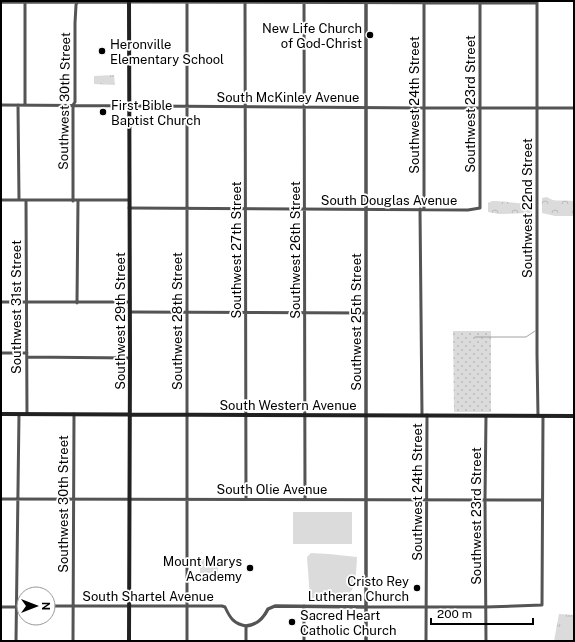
<svg xmlns="http://www.w3.org/2000/svg" width="575" height="642" viewBox="0 0 575 642" font-family="'Public Sans',sans-serif">
	<style>
		.grass { fill: url(#grass-dots) }
		.forest { fill: url(#forest-crowns) }
		.park { fill: url(#park-tufts) }
		.garden { fill: #dbdbdb }
		.lines { fill: none; stroke-linecap: round; stroke-linejoin: round }
		.stream { stroke: #a2a2a2; stroke-width: 1 }
		.minor { stroke: #545454; stroke-width: 3 }
		.tertiary { stroke: #545454; stroke-width: 3.5 }
		.secondary { stroke: #212121; stroke-width: 4 }
		.poi-dot { fill: #000; stroke: #fff; stroke-width: 1.5 }
		.labels { text-anchor: middle; stroke-width: 3.5; stroke-linejoin: round; paint-order: stroke }
		.poi-label { font-size: 13px; fill: #000; stroke: #fff; text-anchor: end }
		.street-label { font-size: 13px; fill: #000; stroke: #fff }
	</style>
	<defs>
		<pattern id="grass-dots" width="8" height="8" patternUnits="userSpaceOnUse"><rect width="8" height="8" fill="#dbdbdb"/><path d="M2 2h.1M6 6h.1" fill="none" stroke="#bababa" stroke-width="1.8" stroke-linecap="round"/></pattern>
		<pattern id="forest-crowns" width="20" height="18" patternUnits="userSpaceOnUse"><rect width="20" height="18" fill="#dbdbdb"/><path d="M2 6a3 3 0 1 1 6 0M12 15a3 3 0 1 1 6 0" fill="none" stroke="#bababa"/></pattern>
		<pattern id="park-tufts" width="24" height="20" patternUnits="userSpaceOnUse"><rect width="24" height="20" fill="#dbdbdb"/><path d="M3 7l-1-3M5 7V3M7 7l1-3M15 17l-1-3M17 17v-4M19 17l1-3" fill="none" stroke="#bababa"/></pattern>
	</defs>
	<rect width="100%" height="100%" fill="#fff"/>
	<path class="grass" d="M453,331h38v6h-16h16v75h-37z"/>
	<path class="forest" d="M547,197c7,6 18,2 27,4v15h-19l-13,-3v-15z
		M492,201c13,0 26,3 39,3l1,9 -33,1 -11,-2v-9z"/>
	<path class="park" d="M114,75l1,10 -21,-1v-8z
		M200,559h18v14h-18z
		M559,614l15,1v26h-20z"/>
	<path class="garden" d="M293,512h59v32h-59z
		M311,553l18,1 28,3c-2,45 -6,41 -47,41l-3,-41z
		M561,630l13,1v10h-13z"/>
	<g class="lines">
		<path class="stream" d="M475,337h51l9,-6"/>
		<path class="minor" d="M187,1v640
			M245,1l1,498
			M304,1l1,498
			M424,1v208
			M537,1v353l1,62
			M129,2l408,1
			M1,105l423,3h150
			M18,105l1,95
			M25,105v-103
			M1,200h128
			M26,200l1,214
			M73,201v-96l2,-3v-79l1,-18 1,-3
			M129,208l339,2 12,-2v-207
			M420,209l2,206
			M1,302h129
			M77,303l1,-103
			M130,312l236,1
			M1,353h26
			M27,357l103,1
			M1,499l541,1
			M48,606h174l3,1c5,11 9,17 21,19v15
			M304,606v35
			M1,607h23
			M366,607h120l56,-2 1,-189
			M16,641l3,-227
			M73,641l1,-227
			M426,641l1,-226
			M486,641l-1,-142 1,-83"/>
		<path class="tertiary" d="M366,1v640
			M1,2h128
			M246,626c11,-1 17,-7 22,-17l7,-3 91,1"/>
		<path class="secondary" d="M1,414l573,2
			M129,641l1,-283 -1,-357"/>
	</g>
	<g class="poi-dot">
		<circle cx="370" cy="35" r="4"/>
		<circle cx="102" cy="51" r="4"/>
		<circle cx="103" cy="112" r="4"/>
		<circle cx="250" cy="568" r="4"/>
		<circle cx="417" cy="588" r="4"/>
		<circle cx="292" cy="622" r="4"/>
	</g>
	<g class="labels">
		<g class="poi-label">
			<text x="362" y="33">New Life Church<tspan x="362" dy="15">of God-Christ</tspan></text>
			<text x="110" y="49" text-anchor="start">Heronville<tspan x="110" dy="15">Elementary School</tspan></text>
			<text x="111" y="110" text-anchor="start">First Bible<tspan x="111" dy="15">Baptist Church</tspan></text>
			<text x="242" y="566">Mount Marys<tspan x="242" dy="15">Academy</tspan></text>
			<text x="409" y="586">Cristo Rey<tspan x="409" dy="15">Lutheran Church</tspan></text>
			<text x="300" y="620" text-anchor="start">Sacred Heart<tspan x="300" dy="15">Catholic Church</tspan></text>
		</g>
		<g class="street-label">
			<text x="288" y="102">South McKinley Avenue</text>
			<text transform="translate(64 101) rotate(-89)" y="5">Southwest 30th Street</text>
			<text transform="translate(470 104) rotate(-90)" y="5">Southwest 23rd Street</text>
			<text transform="translate(414 105) rotate(-90)" y="5">Southwest 24th Street</text>
			<text x="389" y="205">South Douglas Avenue</text>
			<text transform="translate(527 208) rotate(-90)" y="5">Southwest 22nd Street</text>
			<text transform="translate(236 250) rotate(-90)" y="5">Southwest 27th Street</text>
			<text transform="translate(295 250) rotate(-90)" y="5">Southwest 26th Street</text>
			<text transform="translate(16 307) rotate(-90)" y="5">Southwest 31st Street</text>
			<text transform="translate(120 321) rotate(-90)" y="5">Southwest 29th Street</text>
			<text transform="translate(177 321) rotate(-90)" y="5">Southwest 28th Street</text>
			<text transform="translate(356 322) rotate(-90)" y="5">Southwest 25th Street</text>
			<text x="288" y="410">South Western Avenue</text>
			<text x="272" y="494">South Olie Avenue</text>
			<text transform="translate(417 492) rotate(-90)" y="5">Southwest 24th Street</text>
			<text transform="translate(63 504) rotate(-90)" y="5">Southwest 30th Street</text>
			<text transform="translate(476 516) rotate(-90)" y="5">Southwest 23rd Street</text>
			<text x="148" y="601">South Shartel Avenue</text>
		</g>
	</g>
	<rect width="575" height="642" fill="none" stroke="#000000" stroke-width="4"/>
	<g transform="translate(36 606) rotate(90)"><circle r="19" fill="#ffffff" stroke="#999999"/>
	<path d="M0-3L7 15L0 10L-7 15Z" fill="#000000"/>
	<text y="-6" font-size="11" font-weight="bold" text-anchor="middle" fill="#000000">N</text>
	</g>
	<path d="M431 618v6h102v-6" fill="none" stroke="#000000" stroke-width="2"/>
	<text x="437" y="618" font-size="12" fill="#000000" stroke="#ffffff" stroke-width="3" paint-order="stroke">200 m</text>
</svg>
